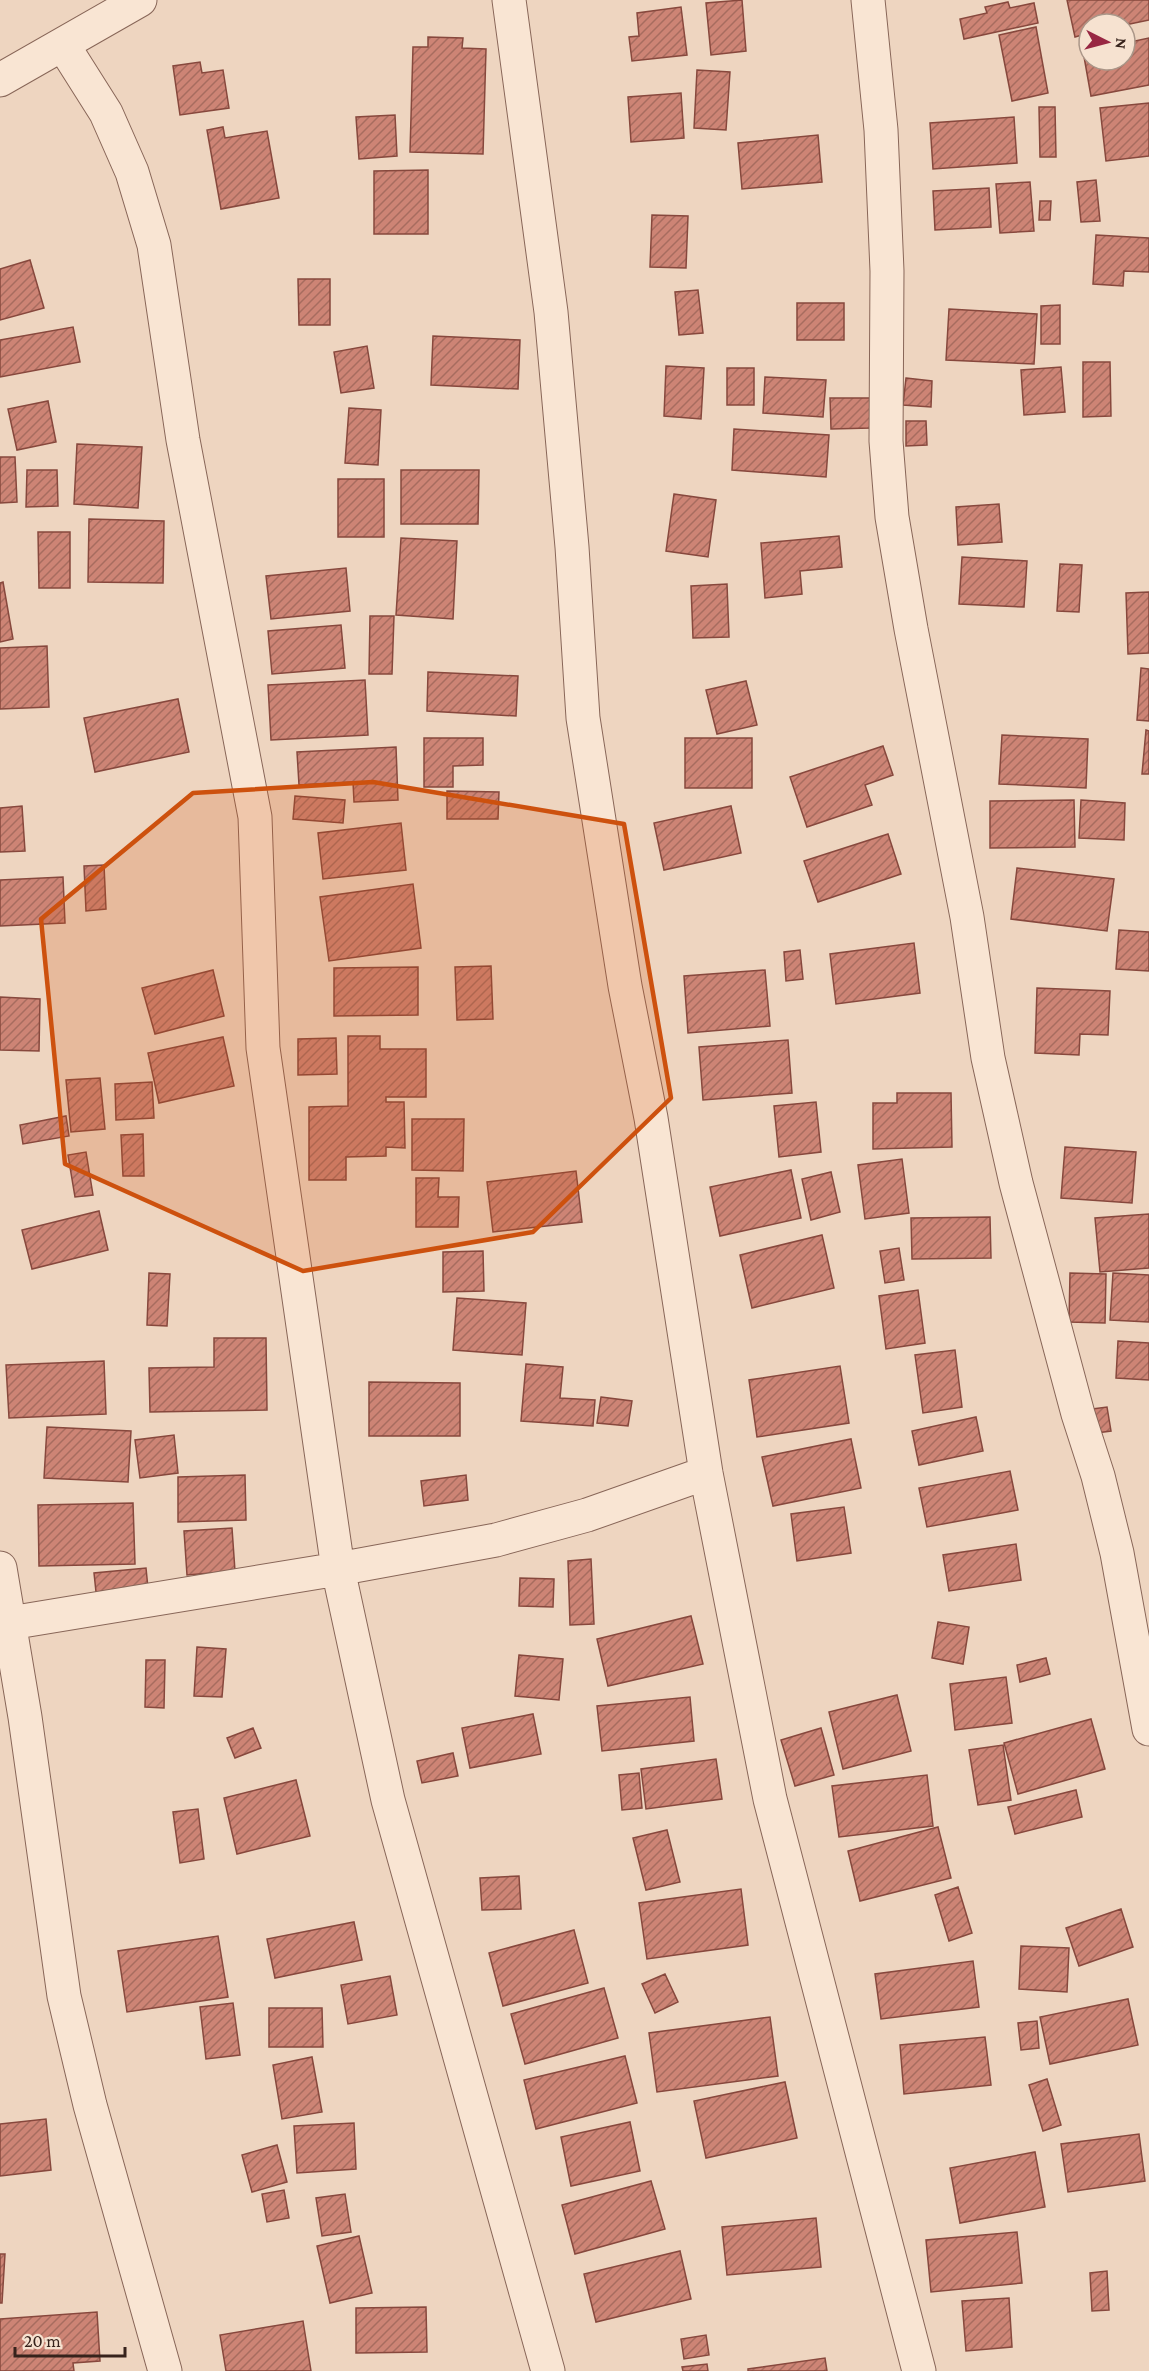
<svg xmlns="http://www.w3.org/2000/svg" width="1149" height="2371" viewBox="0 0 1149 2371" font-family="'Crimson Pro',serif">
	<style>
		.building { fill: url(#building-hatch); stroke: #87483d; stroke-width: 1.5 }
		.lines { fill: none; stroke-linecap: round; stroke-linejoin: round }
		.street-casing { stroke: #886658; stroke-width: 35 }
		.street { stroke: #f9e5d3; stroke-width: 33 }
		.marked { fill: #cd510e; fill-opacity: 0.2; stroke: #cd510e; stroke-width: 4.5; stroke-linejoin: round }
	</style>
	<defs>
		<pattern id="building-hatch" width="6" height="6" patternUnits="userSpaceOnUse" patternTransform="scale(1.5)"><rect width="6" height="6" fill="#cd8475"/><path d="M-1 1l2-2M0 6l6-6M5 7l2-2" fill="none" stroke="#a76c5f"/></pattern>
	</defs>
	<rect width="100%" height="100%" fill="#eed5c0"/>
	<path class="building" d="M742,0l4,51 -35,4 -5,-52z
		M1067,0h82v20l-24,5 -36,-1v9l-14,4z
		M1008,2l2,6 24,-5 4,20 -74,16 -4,-20 27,-6 -2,-6z
		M681,7l6,48 -55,6 -3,-24 10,-1 -2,-23z
		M1036,27l12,66 -36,8 -13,-66z
		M428,37l35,1 -1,10 24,1 -3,105 -73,-2 3,-105h15z
		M1149,38v47l-58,11 -8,-45 6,-1v10h36v-17z
		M200,62l2,11 21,-3 6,38 -49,7 -7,-49z
		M697,70l33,2 -4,58 -32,-2z
		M681,93l3,45 -53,4 -3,-45z
		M1149,103v53l-43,5 -6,-53z
		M1039,107h16l1,50h-16z
		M395,115l2,41 -38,3 -3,-42z
		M1014,117l3,46 -84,6 -3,-46z
		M223,127l2,11 42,-7 12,67 -58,11 -14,-79z
		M818,135l4,47 -80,7 -4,-46z
		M428,170v64h-54v-63z
		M1096,180l4,41 -19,1 -4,-40z
		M1030,182l4,49 -34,2 -4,-49z
		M989,188l2,39 -56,3 -2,-39z
		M1040,201h11l-1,19h-11z
		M652,215l36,1 -2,52 -36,-1z
		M1096,235l53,3v34l-25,-1 -1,15 -30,-2z
		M30,260l14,48 -44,12v-51z
		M298,279h32v46h-31z
		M698,290l5,43 -24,2 -4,-43z
		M797,303h47v37h-47z
		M1060,305v39h-19v-38z
		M949,309l88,5 -3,50 -88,-4z
		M73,327l7,35 -80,15v-37z
		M433,336l87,4 -2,49 -87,-4z
		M367,346l7,42 -33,5 -7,-41z
		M1083,362h27l1,54 -28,1z
		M666,366l38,2 -3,51 -37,-3z
		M1061,367l4,45 -41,3 -3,-45z
		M727,368h27v37h-27z
		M765,377l61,3 -3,37 -60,-4z
		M906,378l26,3 -1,26 -28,-2z
		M830,398h40l1,30 -40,1z
		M48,401l8,41 -39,8 -9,-41z
		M349,408l32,2 -3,55 -33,-2z
		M906,421h20l1,24 -21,1z
		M734,429l95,6 -3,42 -94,-7z
		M77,444l65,3 -4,61 -64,-4z
		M0,457h15l2,45 -17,1z
		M27,470h30l1,36 -32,1z
		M401,470h78l-1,54h-77z
		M338,479h46v58h-46z
		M674,494l42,6 -8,57 -42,-6z
		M999,504l3,38 -44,3 -2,-38z
		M89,519l75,2 -1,62 -75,-1z
		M38,532h32v56h-31z
		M839,536l3,31 -42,4 2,23 -37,4 -4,-55z
		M401,538l56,3 -4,78 -57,-4z
		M962,557l65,4 -3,46 -65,-3z
		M1060,564l22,1 -3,47 -22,-1z
		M346,568l4,43 -79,8 -5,-43z
		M3,582l10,57 -13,3v-59z
		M727,584l2,53 -36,1 -2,-52z
		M1149,592v61l-21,1 -2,-61z
		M370,616h24l-2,58h-23z
		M341,625l4,43 -73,6 -4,-43z
		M47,646l2,61 -49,2v-61z
		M1141,668l8,1v52l-12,-1z
		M428,672l90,4 -2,40 -89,-5z
		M365,680l3,55 -97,5 -3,-55z
		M746,681l11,44 -40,9 -11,-44z
		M178,699l11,53 -94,20 -11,-54z
		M1146,730l3,1v43h-7z
		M1002,735l86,4 -2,49 -87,-4z
		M424,738h59v27l-30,1v21h-29z
		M685,738h67v50h-67z
		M883,746l10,29 -28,10 7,20 -65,22 -17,-50z
		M396,747l2,53 -44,2 -1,-20 -54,3 -2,-33z
		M447,791l52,1 -1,27h-51z
		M295,796l50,4 -2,23 -50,-4z
		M1074,800l1,47 -85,1v-47z
		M1081,800l44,3 -1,37 -45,-2z
		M22,806l3,45 -25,1v-44z
		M731,806l10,47 -77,17 -10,-47z
		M401,823l5,47 -83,9 -5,-46z
		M888,834l13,40 -83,28 -14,-41z
		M104,865l2,44 -20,2 -2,-45z
		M1017,868l97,11 -7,52 -96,-12z
		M63,877l2,46 -65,3v-46z
		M413,884l8,64 -92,13 -9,-64z
		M1119,930l30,2v39l-33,-2z
		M914,943l6,50 -84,11 -6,-50z
		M800,950l3,29 -17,2 -2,-29z
		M491,966l2,53 -36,1 -2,-53z
		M418,967v48l-84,1v-48z
		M213,970l11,46 -69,18 -13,-46z
		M765,970l5,56 -82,7 -4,-57z
		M1037,988l73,3 -2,44 -28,-1 -1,21 -44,-2z
		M0,997l40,2 -1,52 -39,-1z
		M348,1036h32v13h46v48h-40v5h18l1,46 -19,-1v9l-40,1v23h-37v-73l39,-1z
		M223,1037l11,49 -75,17 -11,-50z
		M336,1038l1,36 -39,1v-36z
		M788,1040l4,53 -89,7 -4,-53z
		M100,1078l5,51 -34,3 -5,-52z
		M152,1082l2,36 -38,2 -1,-36z
		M897,1093h54l1,54 -79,2v-46h24z
		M816,1102l5,50 -42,5 -5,-51z
		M66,1116l3,20 -46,8 -3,-19z
		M412,1119h52l-1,52 -51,-1z
		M143,1134l1,42h-21l-2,-41z
		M1065,1147l71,5 -4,51 -71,-5z
		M86,1152l7,43 -18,2 -7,-42z
		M902,1159l7,54 -44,6 -7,-54z
		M791,1170l10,48 -81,18 -10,-49z
		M576,1171l6,51 -89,10 -6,-50z
		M831,1172l9,40 -29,8 -9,-41z
		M416,1178h23l-1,19h21l-1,30h-42z
		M99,1211l9,39 -76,19 -10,-39z
		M1149,1214v54l-49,4 -5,-54z
		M990,1217l1,41 -79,1 -1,-41z
		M822,1235l12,53 -82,20 -12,-53z
		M899,1248l5,32 -19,3 -5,-32z
		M483,1251l1,40 -41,1v-40z
		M149,1273l21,1 -3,52 -20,-1z
		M1070,1273l36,1 -1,49 -36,-1z
		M1113,1273l36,2v47l-39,-2z
		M918,1290l7,53 -39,6 -7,-53z
		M457,1298l69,5 -4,52 -69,-5z
		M214,1338h52l1,72 -117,2 -1,-44 65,-1z
		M1118,1341l31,2v37l-33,-2z
		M955,1350l7,57 -39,6 -8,-58z
		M104,1361l2,53 -97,4 -3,-53z
		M526,1364l37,3 -3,31 35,2 -2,26 -72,-5z
		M840,1366l9,57 -92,14 -8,-57z
		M369,1382l91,1v53h-91z
		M601,1397l31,4 -4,25 -31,-3z
		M1107,1407l4,24 -22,3 -4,-24z
		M976,1417l7,34 -64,14 -7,-34z
		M47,1427l84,4 -3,51 -84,-4z
		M174,1435l4,38 -38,5 -5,-38z
		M851,1439l10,49 -88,18 -11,-49z
		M1010,1471l8,39 -91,17 -8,-39z
		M245,1475l1,45 -68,2v-45z
		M466,1475l2,25 -44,6 -3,-25z
		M133,1503l2,61 -96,2 -1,-61z
		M844,1507l7,46 -54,8 -6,-47z
		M232,1528l3,43 -48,4 -3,-44z
		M1016,1544l5,36 -72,11 -6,-36z
		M591,1559l3,65 -24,1 -2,-64z
		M146,1568l2,20 -52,4 -2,-19z
		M520,1578l34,1 -1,28 -34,-1z
		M691,1616l12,48 -95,22 -11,-47z
		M938,1622l31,5 -6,37 -31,-6z
		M197,1647l29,2 -4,48 -28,-1z
		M519,1655l44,4 -4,41 -44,-4z
		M1046,1658l4,16 -30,8 -3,-17z
		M146,1660h19l-1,48 -19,-1z
		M1006,1677l6,46 -57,7 -5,-46z
		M897,1695l14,56 -68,18 -14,-57z
		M690,1697l4,44 -92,10 -5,-45z
		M533,1714l8,40 -71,14 -8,-40z
		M1091,1719l14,50 -87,25 -14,-51z
		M253,1728l8,20 -26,10 -8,-20z
		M821,1728l13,47 -39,11 -14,-46z
		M1003,1745l8,55 -33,5 -9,-55z
		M453,1753l5,23 -36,7 -5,-22z
		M716,1759l6,40 -76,10 -5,-40z
		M639,1773l3,35 -20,2 -3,-35z
		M927,1775l6,51 -94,11 -7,-51z
		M296,1780l14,56 -73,18 -13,-56z
		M1076,1790l6,27 -67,17 -7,-27z
		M198,1809l6,50 -24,4 -7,-51z
		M938,1827l13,51 -91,23 -12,-50z
		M667,1830l13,52 -34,8 -13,-52z
		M519,1876l2,33 -39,1 -2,-32z
		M958,1887l14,46 -23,8 -14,-46z
		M741,1889l7,56 -101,14 -8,-56z
		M1121,1909l12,38 -54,19 -13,-38z
		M354,1922l8,38 -87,18 -8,-39z
		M574,1930l14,53 -85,23 -14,-53z
		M218,1936l10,61 -101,15 -9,-61z
		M1021,1946l48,2 -2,44 -48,-3z
		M973,1961l6,46 -98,12 -6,-45z
		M665,1974l13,28 -23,11 -13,-29z
		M390,1976l7,39 -49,9 -7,-39z
		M604,1988l14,50 -93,26 -14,-50z
		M1128,1999l10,46 -88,19 -10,-47z
		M233,2003l7,52 -34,4 -6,-52z
		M269,2008h53l1,39h-54z
		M770,2017l8,59 -121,16 -8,-59z
		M1037,2021l2,27 -18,2 -3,-27z
		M985,2037l6,48 -87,9 -4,-49z
		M625,2056l12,47 -101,26 -12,-49z
		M312,2057l10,55 -40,7 -9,-54z
		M1047,2079l14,46 -18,6 -14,-46z
		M785,2082l12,56 -91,20 -12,-57z
		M46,2119l5,51 -51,6v-52z
		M630,2122l10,49 -69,15 -10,-49z
		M354,2123l2,46 -59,4 -3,-47z
		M1139,2134l6,47 -77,11 -7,-48z
		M277,2145l10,37 -35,10 -10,-37z
		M1035,2152l10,55 -85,16 -10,-55z
		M651,2181l14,48 -90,25 -13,-49z
		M284,2190l5,28 -22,4 -5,-28z
		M345,2194l6,38 -29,4 -6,-38z
		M816,2218l5,49 -94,8 -5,-48z
		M1017,2232l5,51 -91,9 -5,-52z
		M359,2236l13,57 -42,10 -13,-57z
		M680,2251l11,48 -95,23 -12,-48z
		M0,2254h5l-3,49h-2z
		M1107,2271l2,39 -17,1 -2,-38z
		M1009,2298l3,49 -46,4 -4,-50z
		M426,2307l1,45 -71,1v-45z
		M97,2312l3,49 -27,2 1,8h-74v-52z
		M303,2321l8,50h-85l-6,-36z
		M706,2335l3,20 -25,4 -3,-20z
		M825,2358l2,13h-79v-2z
		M707,2364l1,7h-25l-1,-4z"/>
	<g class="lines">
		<defs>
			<path id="street" d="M509,0l42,312 21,235 11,171 42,268 26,132 55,355 64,326 149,572
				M868,0l13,130 6,141 -1,170 6,76 19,112 56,288 21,141 28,125 62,231 20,62 19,77 32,176
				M63,45l43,68 26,59 22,73 29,195 72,377 8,231 75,521 50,231 160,571
				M0,80l140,-80
				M0,1568l25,149 39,279 26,109 75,266
				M10,1623l328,-54 158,-29 91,-25 119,-42"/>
		</defs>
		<use href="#street" class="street-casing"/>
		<use href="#street" class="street"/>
	</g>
	<path class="marked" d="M373,782l251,42 47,274 -138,134 -230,39 -238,-107 -24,-245 152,-126z"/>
	<g transform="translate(1107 42) rotate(96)"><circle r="28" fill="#f6e2d0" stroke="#aa9688" stroke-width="1.5"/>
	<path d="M0-4.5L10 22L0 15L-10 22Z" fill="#982743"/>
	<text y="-9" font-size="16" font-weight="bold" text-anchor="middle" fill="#37231c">N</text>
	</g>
	<path d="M15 2347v9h110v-9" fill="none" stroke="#37231c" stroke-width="3"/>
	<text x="24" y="2347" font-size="18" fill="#37231c" stroke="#f6e2d0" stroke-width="4.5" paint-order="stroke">20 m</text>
</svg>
